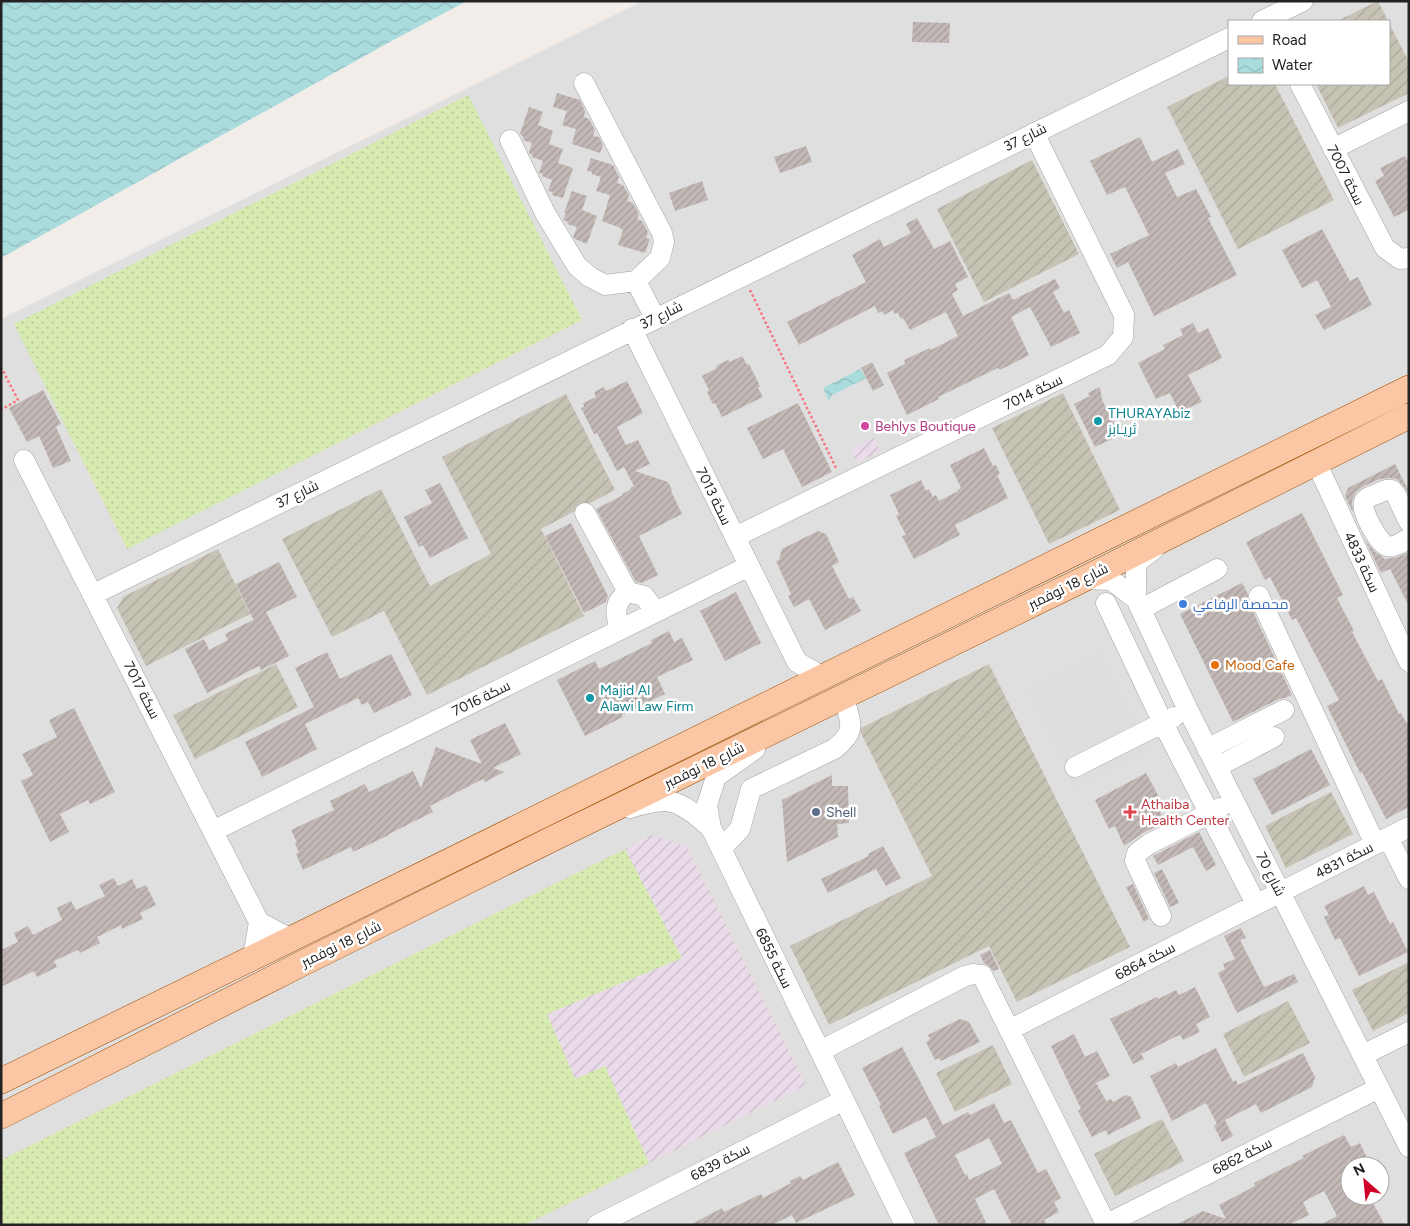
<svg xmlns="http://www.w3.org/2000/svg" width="1410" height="1226" viewBox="0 0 1410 1226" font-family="Figtree,Cairo,sans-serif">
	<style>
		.residential { fill: #e0dfdf; fill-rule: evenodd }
		.industrial { fill: url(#industrial-furrows) }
		.construction { fill: url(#construction-furrows) }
		.grass { fill: url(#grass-dots) }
		.parking { fill: #dedede }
		.water { fill: url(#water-waves) }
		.building { fill: url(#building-hatch); fill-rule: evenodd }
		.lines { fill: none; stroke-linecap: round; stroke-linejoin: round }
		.minor-casing { stroke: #a3a3a3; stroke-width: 21 }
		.major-casing { stroke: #9d4e02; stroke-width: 26 }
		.path { stroke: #f8737d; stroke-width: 2.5; stroke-dasharray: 2.5 2.5; stroke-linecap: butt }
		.minor { stroke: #fff; stroke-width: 20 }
		.major { stroke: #fbc6a4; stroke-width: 25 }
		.culture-dot { fill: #0f9aa8; stroke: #fff; stroke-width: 2 }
		.hotel-dot { fill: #d1479c; stroke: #fff; stroke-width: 2 }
		.shop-dot { fill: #3f7fe0; stroke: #fff; stroke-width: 2 }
		.food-dot { fill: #e8710a; stroke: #fff; stroke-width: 2 }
		.service-dot { fill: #5c6f8a; stroke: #fff; stroke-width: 2 }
		.health-dot { fill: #e0444e; stroke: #fff; stroke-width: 2 }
		.labels { text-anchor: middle; stroke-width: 5; stroke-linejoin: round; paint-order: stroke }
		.street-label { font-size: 14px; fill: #222; stroke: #fff }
		.culture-label { font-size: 14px; fill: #0d838f; stroke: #fff; text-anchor: start }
		.hotel-label { font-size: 14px; fill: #b23c85; stroke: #fff; text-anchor: start }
		.shop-label { font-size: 14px; fill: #366cbe; stroke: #fff; text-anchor: start }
		.food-label { font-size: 14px; fill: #c56008; stroke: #fff; text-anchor: start }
		.health-label { font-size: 14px; fill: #be3a42; stroke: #fff; text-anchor: start }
		.service-label { font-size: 14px; fill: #4e5e75; stroke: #fff; text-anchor: start }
	</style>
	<defs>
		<pattern id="industrial-furrows" width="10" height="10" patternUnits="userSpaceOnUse" patternTransform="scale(1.25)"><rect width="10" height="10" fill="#eadbea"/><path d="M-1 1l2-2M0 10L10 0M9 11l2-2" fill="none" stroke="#c8bcc8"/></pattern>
		<pattern id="construction-furrows" width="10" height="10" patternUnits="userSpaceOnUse" patternTransform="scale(1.25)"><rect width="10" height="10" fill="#c6c3b4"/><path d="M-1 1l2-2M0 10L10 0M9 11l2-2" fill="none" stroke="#aaa79a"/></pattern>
		<pattern id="grass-dots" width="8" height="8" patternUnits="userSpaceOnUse" patternTransform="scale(1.25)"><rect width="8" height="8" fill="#d7eab0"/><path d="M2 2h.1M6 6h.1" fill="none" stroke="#b8c897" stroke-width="1.8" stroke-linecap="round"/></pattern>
		<pattern id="water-waves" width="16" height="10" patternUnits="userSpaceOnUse" patternTransform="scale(1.25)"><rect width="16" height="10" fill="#aadcde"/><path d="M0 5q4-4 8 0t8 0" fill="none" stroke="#92bcbe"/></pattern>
		<pattern id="building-hatch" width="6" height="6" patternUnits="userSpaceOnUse" patternTransform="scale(1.25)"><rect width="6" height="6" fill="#c2b8b5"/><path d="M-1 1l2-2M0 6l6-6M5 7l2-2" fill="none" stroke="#a69e9b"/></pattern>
	</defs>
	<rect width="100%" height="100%" fill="#f2ede9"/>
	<path class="residential" d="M643,1h766v1224h-1408v-906zM1229,21h160v63h-160zM1350,1166h30v30h-30z"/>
	<path class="industrial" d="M874,438l6,13 -23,12 -6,-14z
		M651,835l36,12 119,238 -157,78 -44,-96 -30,12 -28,-65 135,-56 -57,-109z"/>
	<path class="construction" d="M1378,1l10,20h-51z
		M1389,23l20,39v31l-71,35 -22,-44h73z
		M1229,76v8h46l59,116 -96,49 -71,-142z
		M1032,160l47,94 -95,48 -47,-93z
		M1063,393l57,117 -71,34 -57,-116z
		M566,394l49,96 -74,39 43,87 -157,79 -43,-84 -52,26 -50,-98 99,-50 49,97 61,-32 -49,-97z
		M218,549l32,65 -104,52 -29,-58 6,-11z
		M276,664l22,43 -103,52 -22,-44z
		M989,664l141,283 -113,55 -28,-56 -160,79 -39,-79 142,-70 -73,-147z
		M1331,792l22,42 -67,34 -21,-42z
		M1409,962v51l-36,18 -21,-41z
		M1288,1001l22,42 -66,34 -21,-43z
		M993,1045l19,39 -57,28 -19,-39z
		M1162,1119l22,42 -69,35 -21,-42z"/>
	<path class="grass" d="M468,95l114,225 -455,229 -113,-225z
		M625,849l57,109 -135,56 28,65 30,-13 44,97 -124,62h-524v-65z"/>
	<path class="parking" d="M1,441l21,38 -21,11z
		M1100,649l52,103 -77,39 -52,-103z"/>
	<path class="water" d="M1,1h466l-70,37 -396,220z
		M860,369l6,9 -34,17 -3,6 -6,-13z"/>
	<path class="building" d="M913,22l37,1 -1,20 -37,-1z
		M557,93l23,7 5,11 -1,6 5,2 6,11 -2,6 6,1 4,8 -3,8 -28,-9 4,-15 -14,-4 5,-14 -14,-4z
		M529,107l14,5 -5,13 15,6 -4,13 14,5 -5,14 15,5 -10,30 -11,-3 1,-3 -5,-1 4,-11 -10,-4 1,-2 -4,-1 4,-12 -11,-4 1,-2 -3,-1 -1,-2 3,-9 -9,-3 1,-3 -4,-3z
		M1140,137l12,25 26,-13 7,15 -20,9 12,24 19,-8 15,28 -3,1 29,57 -83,41 -26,-54 -11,6 -7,-14 39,-19 -24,-48 -18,8 -17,-34z
		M806,146l6,16 -32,11 -6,-16z
		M1405,156l4,8v46l-15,7 -19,-36 9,-5 -4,-8z
		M591,158l22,7 6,12 -2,6 6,2 6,10 -2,6 6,2 6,11 -2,5 5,2 6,11 -2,6 4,1 -5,14 -27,-8 5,-15 -2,-1v-1l-19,-7 8,-26 -14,-4 5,-14 -9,-3v-2l-5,-1z
		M702,181l6,19 -33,11 -6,-18z
		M572,191l15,5 -5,14 15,6 -10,28 -12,-5 -2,-2 4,-10 -10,-3 1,-2 -5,-2 3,-7h-2z
		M917,218l17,31 16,-8 18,36 -13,7 3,6 -6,4 11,22 46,-23 4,7 42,-21 5,9 -7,4 11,21 5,-3 11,23 -29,14 -21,-40 -19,10 18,38 -29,15 -2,-2 -60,29 1,2 -32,16 -20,-42 18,-9 -1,-4 26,-12 1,2 27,-14 -12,-24 -36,18 -7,-12 -2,1 -3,-6 -3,1 -2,-4 -9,5 -2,-4 -4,2 -3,-7 -76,39 -12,-23 79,-40 -14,-27 28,-16 4,8 27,-14 -5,-9z
		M1322,229l28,52 8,-4 14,28 -48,25 -9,-15 16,-8 -14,-27 -15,8 -20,-38z
		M1193,323l5,10 10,-5 14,30 -34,17 14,27 -23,10 -9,-19 -14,6 -18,-36 27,-14 -2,-4 20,-10 -3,-6z
		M742,356l5,9 2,-1 11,22 -2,2 5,9 -41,20 -7,-14 -2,1 -6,-12 2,-2 -7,-14 15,-8 -1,-2 12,-6 2,2z
		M872,362l12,23 -11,6 -12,-23z
		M627,381l16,32 -26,14 9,18 12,-5 12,24 -15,7 33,11 4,8 -1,1 11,23 -43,22 19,39 -16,8 -6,-1 -40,-73 27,-14 -1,-1 8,-4v-2l4,-2 -10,-19 -7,4 -20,-38 -3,1 -13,-26 3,-1 -1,-4 13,-6 -2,-5 10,-5 2,4z
		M1100,387l2,13 15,29 -3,2 2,6 -21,10 -21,-43 16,-8 -2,-3z
		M43,390l18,34 -5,3 15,34 -18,7 -14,-32 -12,6 -18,-34z
		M798,403l34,69 -30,15 -19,-38 -20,10 -16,-31z
		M984,448l9,18 3,-1 4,9 -3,1 11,23 -53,27 5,10 -46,24 -12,-23 4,-1 -10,-19 3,-2 -9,-19 31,-15 5,11 3,-2 4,8 3,-2 3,6 19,-10v-1l3,-2 -11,-23z
		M1395,464l14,28v2l-4,-6 -8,-9 -7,-1 -10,1 -16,7 -8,6 -4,9 1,12 -8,-17 3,-8z
		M440,483l28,55 -38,20 -7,-13 -4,2 -15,-30 28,-14 -7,-13z
		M1302,513l41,82 -6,3 17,33 -2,1 26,49 4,-2 17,35 2,-1 8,14v80l-23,12 -24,-47 -2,1 -33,-67 12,-6 -43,-82 -4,2 -22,-43 -5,3 -19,-38z
		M571,523l37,73 -2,6 -22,11 -39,-77z
		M818,531l8,3 13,28 -7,4 17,33 4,-2 8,14 -36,19 -16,-31 -15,8 -6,-11 3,-2 -15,-33 3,-1 3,-11z
		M1365,540l10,12 8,5 1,2 14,-2 11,-5v54l-19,-37 -9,4z
		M279,562l18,35 -31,15 23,44 -28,14 -2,-4 -52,27 -22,-44 19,-10 5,11 19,-10 -3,-6 28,-14v-1l-17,-35z
		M1242,583l6,11v7l44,94 -7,3 -6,1 -46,23 -53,-108z
		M736,592l25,51 -36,18 -25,-50z
		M669,631l5,11 8,-4 11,22 -36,17 8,17 -43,21 1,2 -38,19 -28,-56 38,-19 4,8 53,-26 -1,-3z
		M327,652l13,27 51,-25 21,41 -38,18 -6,-11 -6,3 -4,-7 -53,26 12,25 -55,28 -17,-35 69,-35 -19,-39z
		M74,708l41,84 -25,12 -2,-4 -28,14 9,18 -19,10 -29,-61 12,-6 -11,-21 35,-17 -8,-17z
		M505,723l16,31 -28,14 11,4 -19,10 -2,-3 -53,27 3,6 -44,22v1l-36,17 -2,-5 -48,23 -7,-16 3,-2 -4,-8 2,-1 -6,-13 43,-20 -4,-9 35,-17 4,8 44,-21 8,17 15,-41 46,17 -12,-24z
		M1311,749l19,36 -58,30 -19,-36z
		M1146,773l13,24 -5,3 11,22 -22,11 -19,13 -9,-20 -6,3 -14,-29z
		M832,775v11h16l1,37 -12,1 1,13 -51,25 -5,-62z
		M1199,832l17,33 -10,6 -13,-24 -35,18 -5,-9z
		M883,846l18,32 -15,8 -10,-17 -48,24 -7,-14 48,-23 -1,-2z
		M1162,869l17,34 -9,4 -16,-34z
		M114,878l4,8 14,-7 5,10 9,-4 10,20 -16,8 3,6 -21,10 -1,-4 -24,12 3,6 -20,10 -2,-3 -24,11 3,6 -20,10 -3,-6 -33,16v-37l17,-8 -4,-9 14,-7 5,9 29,-15 -5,-12 14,-7 5,9 29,-14 -6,-11z
		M1133,884l16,35 -5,3 -18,-35z
		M1364,886l4,9 6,-3 16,32 3,-2 15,30 -49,24 -19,-38 -5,2 -11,-23 5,-2 -5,-9z
		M1241,928l5,10 -6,2 24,47 30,-13 4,8 -61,31 -19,-40 7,-4 -2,-5 12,-5 -11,-23z
		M990,950l9,19 -6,2 -4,-5 -5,-3 -4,-8z
		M1195,987l15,30 -14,7 4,8 -17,8 -3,-5 -11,5 -28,14 3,5 -11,5 -23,-45 47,-22 1,2 18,-9 3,5z
		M960,1019l9,3 11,20 -39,19 -2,-3 -4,2 -9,-18 4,-3 -2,-4z
		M1074,1034l11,23 12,-6 13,25 -14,7 10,18 5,-2 2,3 13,-7 5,2 10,21 -33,17 -2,-5 -14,7 -14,-26 3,-2 -30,-63z
		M902,1047l41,78 25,-13 2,3 24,-12 10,20 7,-3 27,53 8,-4 15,29 -7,4 5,10 -15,8 3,5h-35l-18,-36 -19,10 12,26h-48l-35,-72 32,-16 -10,-20 -33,17 -14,-28 2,-1 -19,-37zM989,1138l13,26 -33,16 -2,-6 -2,1 -10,-20z
		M1216,1048l17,34 3,-2 2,5 65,-32 12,24 -3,10 -51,26 -5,-9 -31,16 8,16 -11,6 -8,-16 3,-2 -11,-21 -34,18 -22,-45 26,-13 2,4z
		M1344,1135l7,12 9,-4 11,23h-21v30h19l16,29h-65l17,-9 -13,-25 -21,11 6,13 -20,10h-114l28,-14 23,8 -7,-14 36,-19 -1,-3 50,-25 -2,-2z
		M838,1162l17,33 -59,28 -4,-8 -20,10h-82l32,-17 2,4 37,-18 2,4 28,-15 -1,-2 10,-5 3,4z"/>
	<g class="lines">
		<defs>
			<path id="minor" d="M1262,21l41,-20
				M1300,84l85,164 15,11 9,-1
				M510,140l35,73 32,53 13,11 15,8 31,-4 24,-23 4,-16 -2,-9 -78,-150
				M1333,149l76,-38
				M636,281l19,37
				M632,329l165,333 26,15
				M24,460l235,462 32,17
				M1316,462l93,200
				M585,513l43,79 16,4 12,16
				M1409,522l-13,-27 -4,-5c-6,-1 -10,1 -15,4 -5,2 -11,3 -13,8 -4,8 15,42 23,44 7,2 16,-4 22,-8
				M735,537l373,-182 15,-18 1,-22 -90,-182
				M1154,549l-18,14v36l52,111 221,437
				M1084,579l27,1 25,19
				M94,594l1135,-556
				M1259,596l116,248
				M1106,603l57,120 93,181
				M1141,609l76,-40
				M620,630c-5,-17 -7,-27 8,-38
				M755,749l-39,28 -9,28 4,23 194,397
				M1207,749l77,-39
				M1075,767l99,-50
				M1217,767l57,-30
				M630,808c9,-3 33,-9 42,-6 15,4 27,16 39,26
				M213,831l536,-265
				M1388,838l21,41
				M721,849l19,-20 11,-40 83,-40c24,-18 16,-26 10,-52
				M1161,916l-26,-55 2,-8 12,-9 71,-36
				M253,958l6,-36
				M1009,1030l400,-203
				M820,1051l145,-75 8,-2 9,1 124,249
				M1363,1055l46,-23
				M597,1225l247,-125
				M1105,1225l274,-137"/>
			<path id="major" d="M1,1081l290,-142 1118,-551
				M1,1116l300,-152 253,-126 530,-259 325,-163"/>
		</defs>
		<use href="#minor" class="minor-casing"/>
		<use href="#major" class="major-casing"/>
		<path class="path" d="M750,290l87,180
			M1,367l17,33 -17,10"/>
		<use href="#minor" class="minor"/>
		<use href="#major" class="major"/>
	</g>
	<g class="culture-dot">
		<circle cx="1098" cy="421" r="5"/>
		<circle cx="590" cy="698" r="5"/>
	</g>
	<circle class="hotel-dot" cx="865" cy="426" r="5"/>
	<circle class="shop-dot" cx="1183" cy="604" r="5"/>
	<circle class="food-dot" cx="1215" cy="665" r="5"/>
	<circle class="service-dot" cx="816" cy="812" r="5"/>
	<path class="health-dot" d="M1127.5 804.5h5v5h5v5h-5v5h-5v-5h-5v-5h5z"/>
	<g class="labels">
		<g class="street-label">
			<text transform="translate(1025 137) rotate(-26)" y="5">شارع 37</text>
			<text transform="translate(1346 175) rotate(63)" y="5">سكة 7007</text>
			<text transform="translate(661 315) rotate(-26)" y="5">شارع 37</text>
			<text transform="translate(1033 392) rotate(-26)" y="5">سكة 7014</text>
			<text transform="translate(297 494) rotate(-26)" y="5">شارع 37</text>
			<text transform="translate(714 496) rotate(64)" y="5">سكة 7013</text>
			<text transform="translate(1362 562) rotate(65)" y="5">سكة 4833</text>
			<text transform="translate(1068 586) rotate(-26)" y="5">شارع 18 نوفمبر</text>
			<text transform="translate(142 690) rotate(63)" y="5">سكة 7017</text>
			<text transform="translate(481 698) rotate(-26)" y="5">سكة 7016</text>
			<text transform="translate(704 765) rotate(-26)" y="5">شارع 18 نوفمبر</text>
			<text transform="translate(1344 860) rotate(-27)" y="5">سكة 4831</text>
			<text transform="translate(1271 874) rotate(63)" y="5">شارع 70</text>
			<text transform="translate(341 944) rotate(-26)" y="5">شارع 18 نوفمبر</text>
			<text transform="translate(774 958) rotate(64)" y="5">سكة 6855</text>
			<text transform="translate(1145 961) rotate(-27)" y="5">سكة 6864</text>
			<text transform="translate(1242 1156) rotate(-27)" y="5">سكة 6862</text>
			<text transform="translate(720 1162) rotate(-27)" y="5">سكة 6839</text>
		</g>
		<g class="culture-label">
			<text x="1108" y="418">THURAYAbiz<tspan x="1108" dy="16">ثريـابز</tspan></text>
			<text x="600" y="695">Majid Al<tspan x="600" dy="16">Alawi Law Firm</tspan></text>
		</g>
		<g class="hotel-label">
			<text x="875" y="431">Behlys Boutique</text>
		</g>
		<g class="shop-label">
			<text x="1193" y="609">محمصة الرفاعي</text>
		</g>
		<g class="food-label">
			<text x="1225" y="670">Mood Cafe</text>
		</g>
		<g class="health-label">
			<text x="1141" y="809">Athaiba<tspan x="1141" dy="16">Health Center</tspan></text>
		</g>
		<g class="service-label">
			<text x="826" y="817">Shell</text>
		</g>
	</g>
	<rect width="1410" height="1226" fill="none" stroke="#222222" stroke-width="5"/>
	<rect x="1228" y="20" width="162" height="65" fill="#ffffff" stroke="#a7a7a7"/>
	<rect x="1238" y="36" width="25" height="8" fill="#fbc6a4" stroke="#a7a7a7"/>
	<text x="1272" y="45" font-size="15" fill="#222222">Road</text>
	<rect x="1238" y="58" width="25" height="15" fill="url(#water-waves)" stroke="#a7a7a7"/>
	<text x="1272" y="70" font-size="15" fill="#222222">Water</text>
	<g transform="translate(1365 1181) rotate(333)"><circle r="24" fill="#ffffff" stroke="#a7a7a7"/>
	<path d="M0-4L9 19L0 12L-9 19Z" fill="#d10227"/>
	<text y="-8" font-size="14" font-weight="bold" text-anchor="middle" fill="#222222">N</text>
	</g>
</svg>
